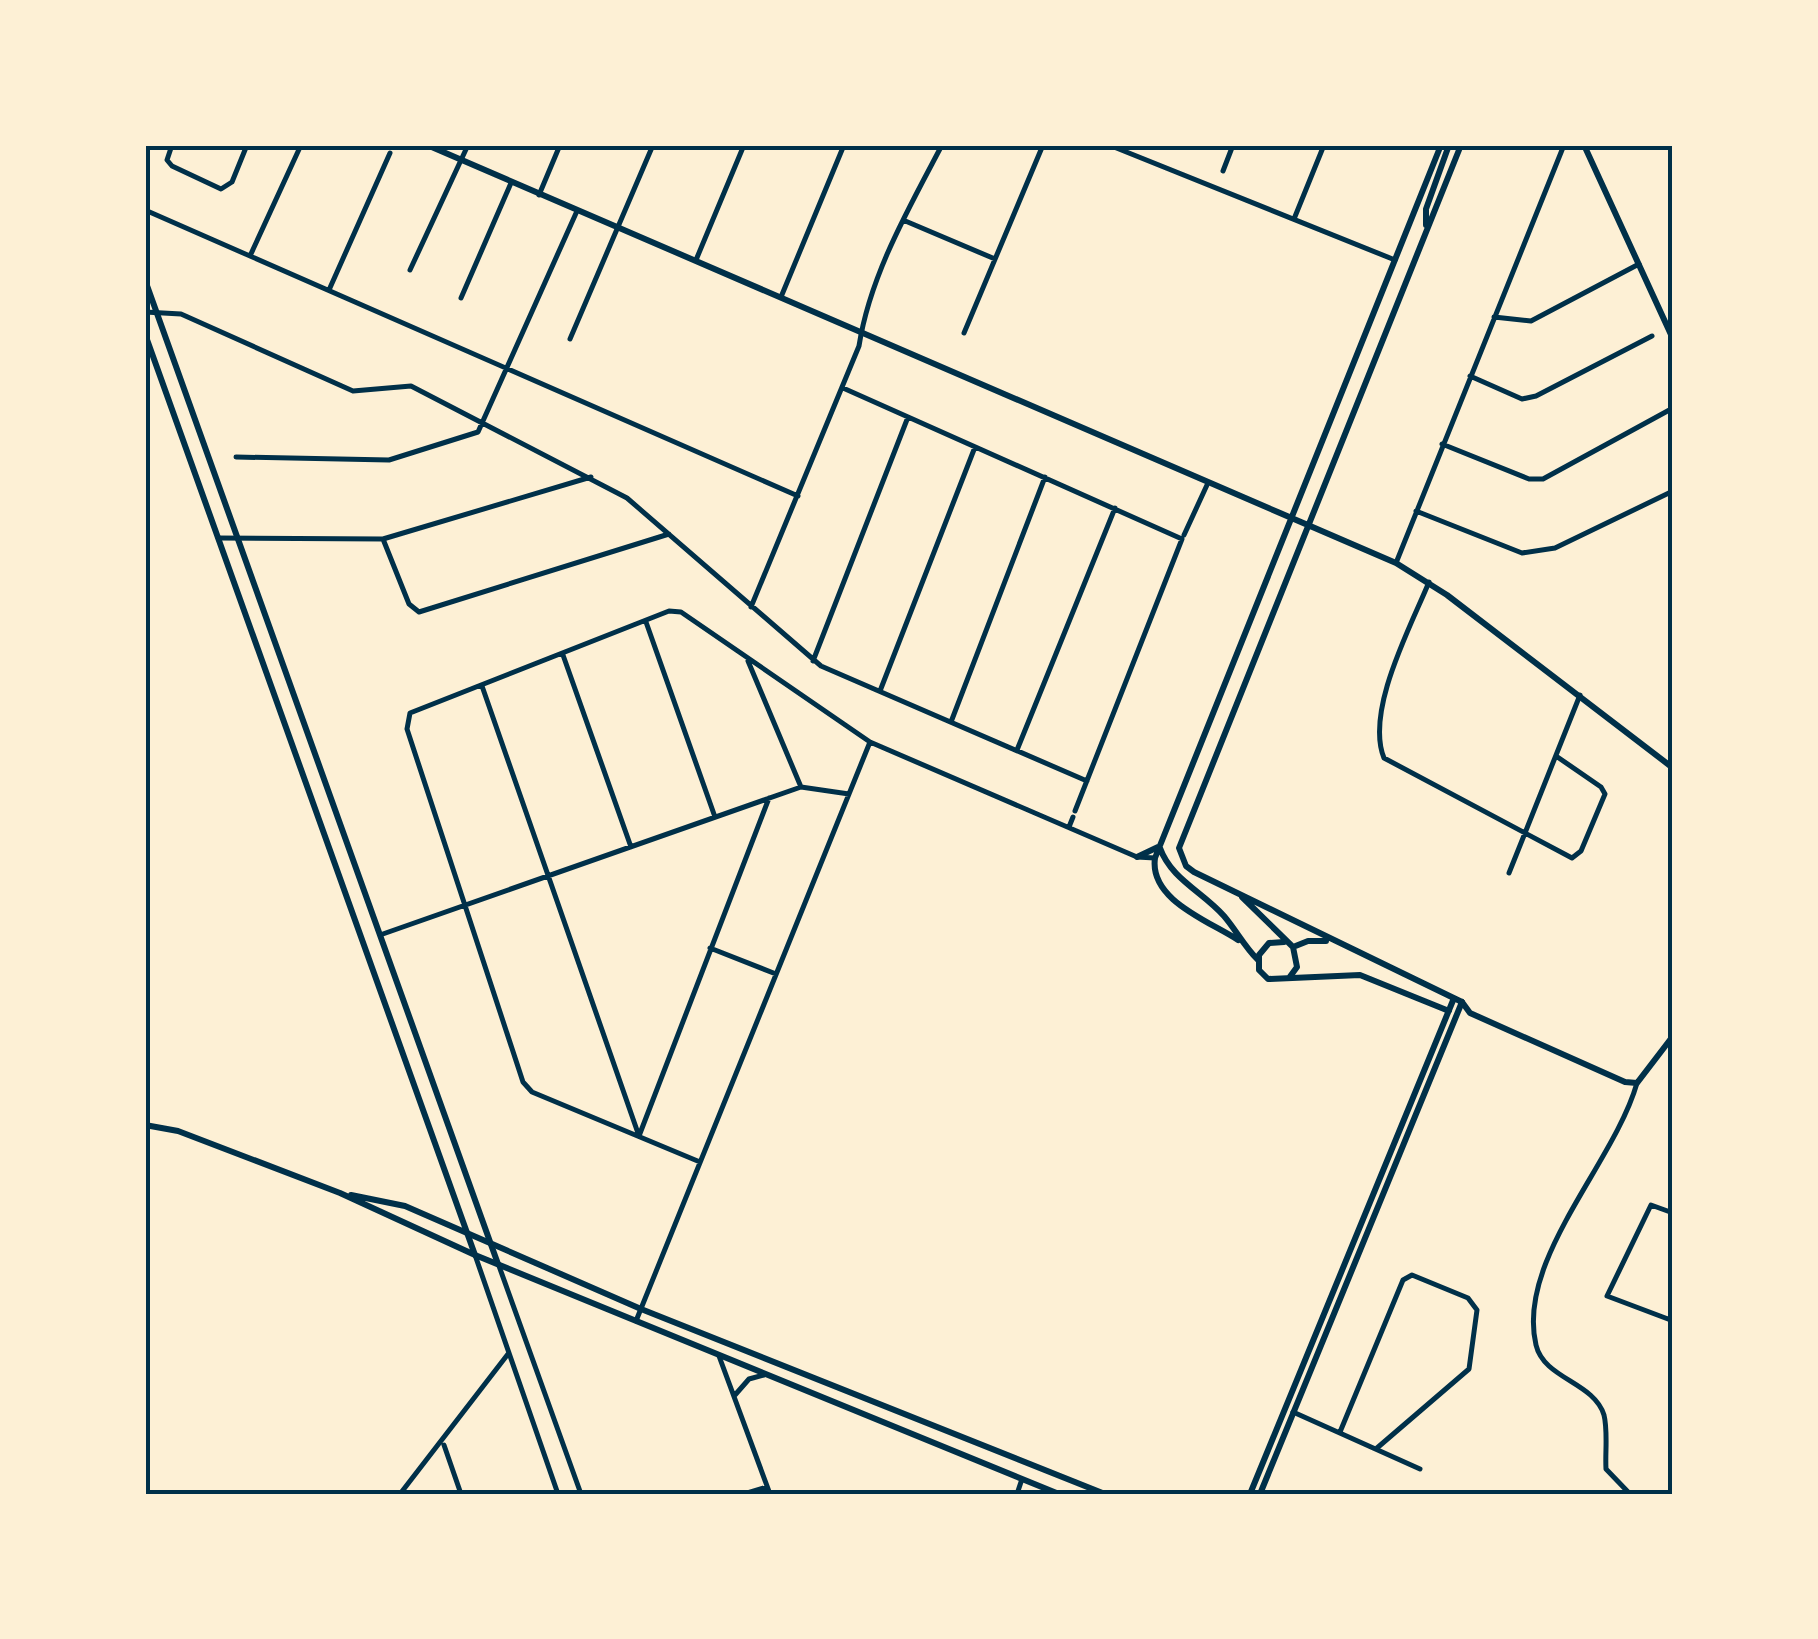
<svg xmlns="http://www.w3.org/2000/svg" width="1818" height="1639" viewBox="0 0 1818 1639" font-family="Roboto,sans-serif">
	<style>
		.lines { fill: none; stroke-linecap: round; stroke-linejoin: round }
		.minor { stroke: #003049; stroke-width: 5 }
		.tertiary { stroke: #003049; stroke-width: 6 }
		.secondary { stroke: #003049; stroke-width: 6 }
		.neatline { fill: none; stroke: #003049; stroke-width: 4 }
	</style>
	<rect width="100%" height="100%" fill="#fdf0d5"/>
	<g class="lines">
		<path class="minor" d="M172,145l-5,15 5,6 49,23 11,-7 15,-37
			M1109,145l286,115
			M1223,171l10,-26
			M539,195l21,-50
			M145,210l653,286
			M1294,219l30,-74
			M903,220l92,39
			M250,256l51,-111
			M696,260l48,-115
			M410,270l58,-125
			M329,290l61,-137
			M781,297l63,-152
			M461,298l50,-115
			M145,312l36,2 172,77 58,-5 216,112 194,168 266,115
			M1494,317l37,4 108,-57
			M964,333l79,-188
			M570,339l83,-194
			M1470,376l52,23 14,-3 116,-60
			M843,388l339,151 -107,272
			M1442,444l87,35h14l130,-71
			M236,457l153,3 89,-28 99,-221
			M1416,511l106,42 33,-5 118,-57
			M1184,535l23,-50
			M218,538l165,1 208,-62
			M383,539l26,65 10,8 250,-78
			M1396,563l168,-418
			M1429,582c-18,44 -64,129 -45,176l188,100 9,-7 24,-57 -4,-7 -45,-31
			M751,607l108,-261c11,-71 50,-138 83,-201
			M646,622l69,195
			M563,655l68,192
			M748,661l53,126
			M813,661l95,-244
			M482,686l157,450
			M880,691l95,-244
			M951,722l94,-245
			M1017,750l98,-242
			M1069,827l4,-10
			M1509,873l71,-178
			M380,935l421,-148 48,7
			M710,948l66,26
			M639,1136l130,-338
			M700,1162l-168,-70 -9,-10 -116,-353 3,-16 259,-102 12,1 189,130 267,115 18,1
			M1673,1213l-22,-8 -44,91 61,23 5,-3
			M475,1255l83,239
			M499,1266l82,228
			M636,1321l234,-579
			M719,1356l51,138
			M735,1395l14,-16 15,-4
			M1293,1412l127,57
			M1340,1432l63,-152 9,-5 56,23 9,12 -8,59 -92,79
			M444,1445l17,49
			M400,1494l108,-140
			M744,1494l23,-7
			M1017,1494l5,-15
			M1630,1494l-24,-25c-1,-16 2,-38 -2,-54 -10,-33 -60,-36 -68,-70 -20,-85 78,-181 101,-262"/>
		<path class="tertiary" d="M1584,145l89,194
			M145,280l353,984
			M145,334l330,921
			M1462,1002l8,11 155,69 12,1 36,-47"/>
		<path class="secondary" d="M427,145l969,418 51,32 226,173
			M1426,225v-16l23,-64
			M1160,848c11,31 43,44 64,68 12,14 20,30 34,44
			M1137,857l21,-10
			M1242,897l51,50 4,20 -8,11
			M1238,940c-29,-19 -89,-40 -83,-82l286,-713
			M1284,942l-15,1 -10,12v15l9,9 92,-4 89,36
			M1293,947l15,-6h18
			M145,1125l33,6 162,62 135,62 584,239
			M351,1195l54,11 236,103 464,185
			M1250,1494l204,-496
			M1260,1494l202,-492 -268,-130 -8,-6 -7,-18 282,-703"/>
	</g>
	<rect width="1818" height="1639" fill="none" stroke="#fdf0d5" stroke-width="295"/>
	<rect x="148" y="148" width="1522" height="1344" class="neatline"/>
</svg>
